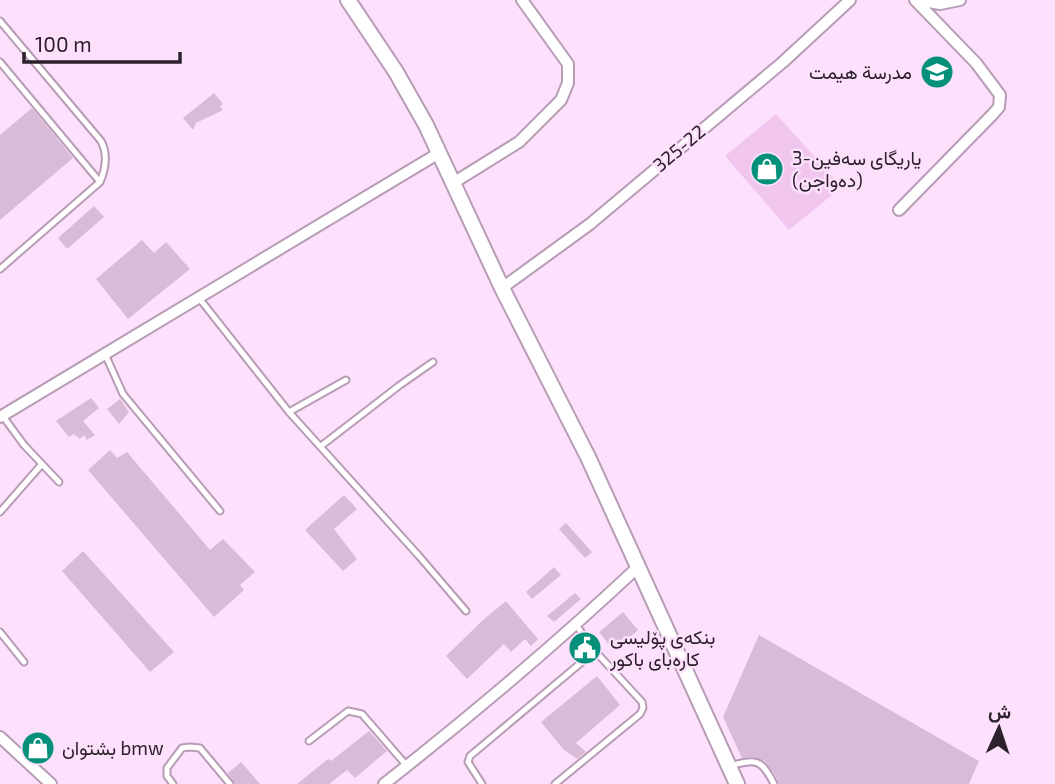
<svg xmlns="http://www.w3.org/2000/svg" width="1055" height="784" viewBox="0 0 1055 784" font-family="'Exo 2',Vazirmatn,sans-serif">
	<style>
		.green { fill: #f0c6ef }
		.building { fill: #d8bcd7 }
		.lines { fill: none; stroke-linecap: round; stroke-linejoin: round }
		.service-casing { stroke: #b79cb6; stroke-width: 9 }
		.minor-casing { stroke: #b79cb6; stroke-width: 14 }
		.tertiary-casing { stroke: #b79cb6; stroke-width: 18 }
		.service { stroke: #fff; stroke-width: 5 }
		.minor { stroke: #fff; stroke-width: 10 }
		.tertiary { stroke: #fff; stroke-width: 14 }
		.labels { text-anchor: middle; stroke-width: 5; stroke-linejoin: round; paint-order: stroke }
		.poi-label { font-size: 19px; fill: #2b202b; stroke: #fde0fc; text-anchor: start }
		.street-label { font-size: 19px; fill: #2b202b; stroke: #fde0fc }
	</style>
	<rect width="100%" height="100%" fill="#fde0fc"/>
	<path class="green" d="M776,114l66,73 -53,43 -64,-74z"/>
	<path class="building" d="M214,93l9,11 -3,2 3,4 -27,13 -3,7 -10,-12z
		M32,108l41,50 -73,62v-85z
		M94,206l10,11 -37,32 -9,-11z
		M142,240l12,13 12,-11 24,27 -62,50 -32,-40z
		M91,398l8,10 -16,13 12,14 -8,5 -3,-5 -4,4 -6,-5 -5,3 -13,-16z
		M120,399l9,13 -10,12 -12,-15z
		M110,450l7,8 10,-6 83,98 13,-11 32,33 -15,13 4,5 -30,27 -126,-147z
		M344,495l13,14 -23,20 23,30 -14,12 -38,-41z
		M566,523l26,29 -7,6 -26,-29z
		M83,551l91,101 -24,20 -88,-101z
		M554,567l7,8 -29,24 -6,-7z
		M575,593l6,6 -27,23 -7,-6z
		M506,601l32,38 -7,7 -6,-7 -14,13 -7,-8 -37,35 -21,-23 37,-36z
		M623,612l15,18 -24,21 -15,-19z
		M759,635l220,126 -10,23h-190l-5,-11 -10,-12 -11,-4 -11,1 -19,-41z
		M597,676l23,29 -44,38 10,9 -9,7 -13,-9 -23,-28z
		M369,731l18,20 -32,27 -8,-8 -18,14h-32l31,-25 3,2z
		M241,762l19,22h-25l-7,-11z"/>
	<g class="lines">
		<defs>
			<path id="service" d="M0,21l101,120c7,13 5,27 -1,41l-100,87
				M0,62l100,120
				M199,298l90,114 130,144 47,55
				M105,354l18,40 97,117
				M289,412l57,-32
				M2,415l22,30 35,37
				M321,446l79,-61 33,-23
				M0,512l42,-48
				M0,632l24,30
				M309,741l39,-30 14,3 45,52
				M729,766c27,-7 32,-8 45,18
				M173,784l-6,-8v-8l15,-20 8,-1 10,1 30,36
				M482,784l-14,-22 2,-6 125,-105
				M555,784l85,-70 3,-6 -1,-6 -47,-51 -19,-26"/>
			<path id="minor" d="M917,0l23,4 20,-4
				M453,183l66,-41 42,-42 7,-17v-19l-46,-64
				M899,210l94,-96 6,-7 1,-12 -24,-32 -61,-63
				M502,288l88,-64 193,-162 67,-62
				M0,417l439,-264
				M0,737l51,47
				M384,784c88,-69 173,-141 255,-218"/>
			<path id="tertiary" d="M348,0l48,72 30,53 76,163 86,169 149,327"/>
		</defs>
		<use href="#service" class="service-casing"/>
		<use href="#minor" class="minor-casing"/>
		<use href="#tertiary" class="tertiary-casing"/>
		<use href="#service" class="service"/>
		<use href="#minor" class="minor"/>
		<use href="#tertiary" class="tertiary"/>
	</g>
	<defs>
		<symbol id="school-disc" viewBox="-11 -11 22 22"><circle r="9.5" fill="#04907a" stroke="#fde0fc"/><path d="M0-5L7-2L0 1L-7-2ZM-4 1L0 2.5L4 1V4Q0 6-4 4Z" fill="#fff"/></symbol>
		<symbol id="shop-disc" viewBox="-11 -11 22 22"><circle r="9.5" fill="#04907a" stroke="#fde0fc"/><path d="M-5-2.5h2.3a2.7 3.5 0 0 1 5.4 0H5L5.5 6h-11ZM-1.5-2.5h3a1.5 2.3 0 0 0-3 0Z" fill="#fff"/></symbol>
		<symbol id="civic-disc" viewBox="-11 -11 22 22"><circle r="9.5" fill="#04907a" stroke="#fde0fc"/><path d="M-.6-6.5H3V-4.5H.6V-3L4-1V1h2V6H-6V1h2V-1L-.6-3ZM-1.2 2.5V6h2.4V2.5Z" fill="#fff"/></symbol>
	</defs>
	<g fill-rule="evenodd">
		<use href="#school-disc" x="918" y="53" width="38" height="38"/>
		<use href="#shop-disc" x="748" y="150" width="38" height="38"/>
		<use href="#civic-disc" x="566" y="629" width="38" height="38"/>
		<use href="#shop-disc" x="19" y="729" width="38" height="38"/>
	</g>
	<g class="labels">
		<g class="poi-label">
			<text x="912" y="79" text-anchor="end">مدرسة هيمت</text>
			<text x="792" y="165">یاریگای سەفین-3<tspan x="792" dy="22">(دەواجن)</tspan></text>
			<text x="610" y="644">بنکەی پۆلیسی<tspan x="610" dy="22">کارەبای باکور</tspan></text>
			<text x="62" y="755">بشتوان bmw</text>
		</g>
		<g class="street-label">
			<text transform="translate(679 148) rotate(-40)" y="7">325-22</text>
		</g>
	</g>
	<g transform="translate(999 728) rotate(3)" stroke="#fde0fc" stroke-width="5" paint-order="stroke">
	<path d="M0-5L12 26L0 18L-12 26Z" fill="#2b202b"/>
	<text y="-10" font-size="19" font-weight="bold" text-anchor="middle" fill="#2b202b">ش</text>
	</g>
	<path d="M24 52v10h156v-10" fill="none" stroke="#2b202b" stroke-width="3.5"/>
	<text x="35" y="52" font-size="21" fill="#2b202b" stroke="#fde0fc" stroke-width="5" paint-order="stroke">100 m</text>
</svg>
